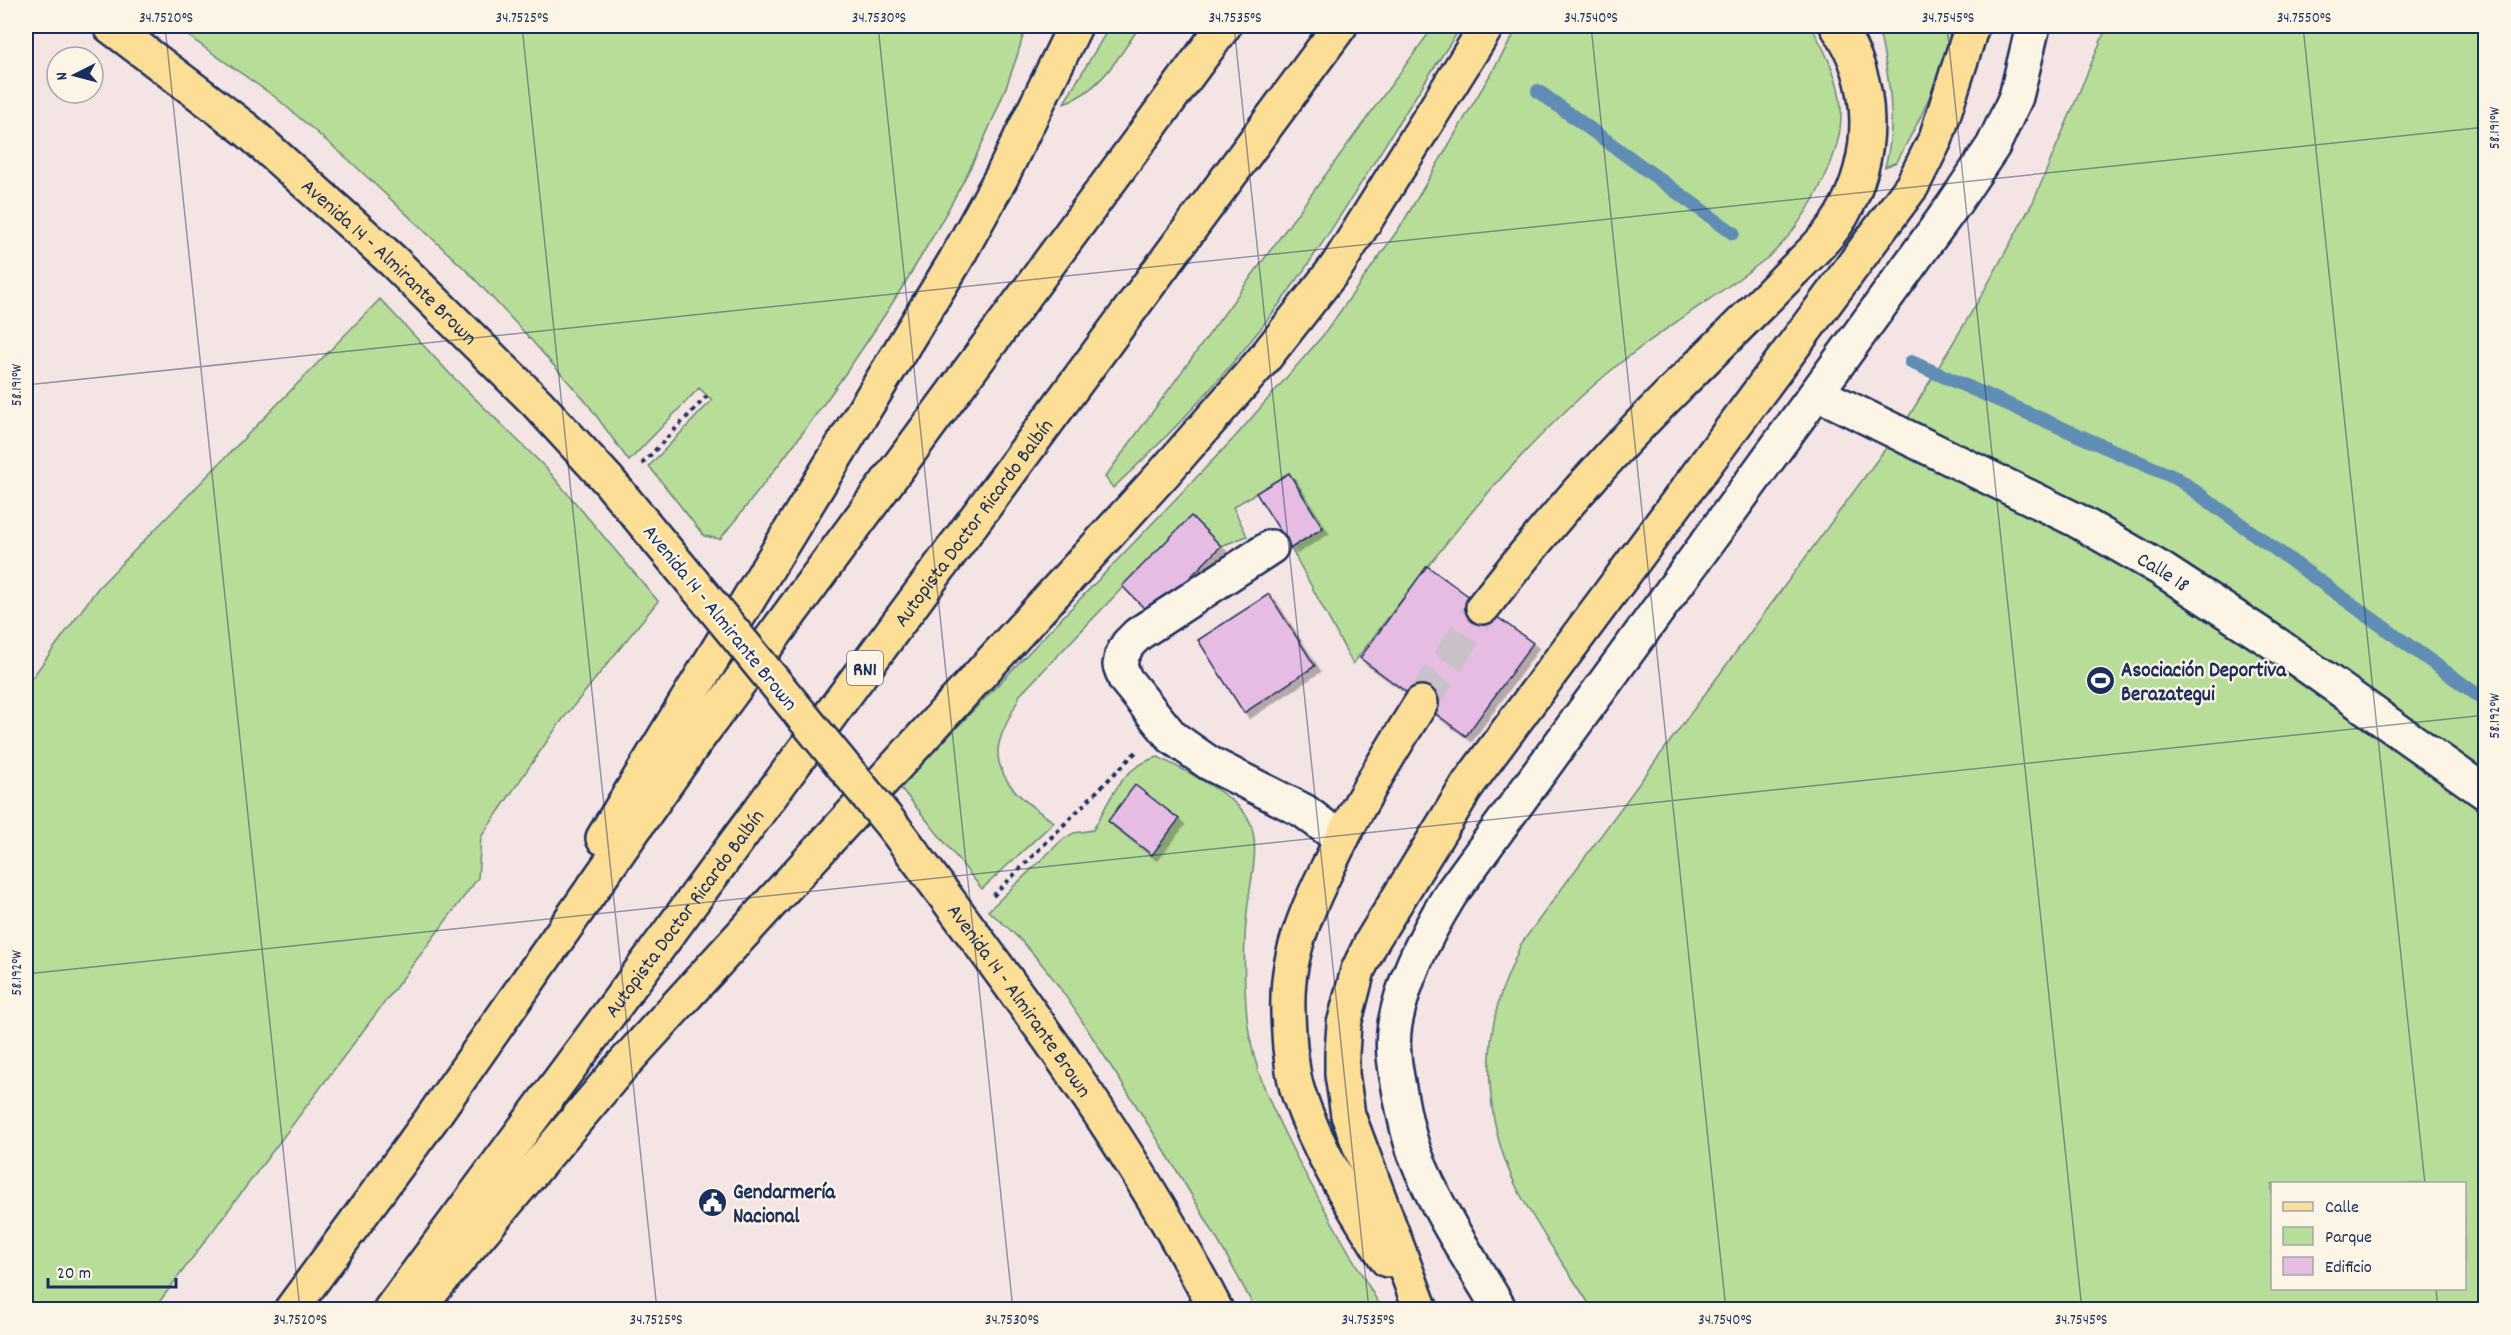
<svg xmlns="http://www.w3.org/2000/svg" width="2511" height="1335" viewBox="0 0 2511 1335" font-family="Dekko,sans-serif">
	<style>
		.green { fill: #b7dd98; stroke: #69867b; stroke-width: 1.5; fill-rule: evenodd }
		.lines { fill: none; stroke-linecap: round; stroke-linejoin: round }
		.stream { stroke: #608db5; stroke-width: 14 }
		.building { fill: #e6bce3; stroke: #1b2f5e; stroke-width: 1.5; filter: url(#shadow) }
		.highway-tunnel { stroke: #c9c0c9; stroke-width: 33; stroke-dasharray: 33 16; stroke-linecap: butt }
		.minor-casing { stroke: #1b2f5e; stroke-width: 38 }
		.major-casing { stroke: #1b2f5e; stroke-width: 38 }
		.highway-casing { stroke: #1b2f5e; stroke-width: 38 }
		.path { stroke: #1b2f5e; stroke-width: 4; stroke-dasharray: 4.5 4.5; stroke-linecap: butt }
		.minor { stroke: #fcf5e5; stroke-width: 33 }
		.major { stroke: #fdde96; stroke-width: 33 }
		.highway { stroke: #fdde96; stroke-width: 33 }
		.major-bridge-casing { stroke: #1b2f5e; stroke-width: 38; stroke-linecap: butt }
		.major-bridge { stroke: #fdde96; stroke-width: 33 }
		.ticks { fill: none; stroke: #1b2f5e; stroke-width: 1.5; stroke-opacity: 0.45 }
		.labels { text-anchor: middle; stroke-width: 4.5; stroke-linejoin: round; paint-order: stroke }
		.shield { fill: #fcf5e5; stroke: #5e6a86; stroke-width: 1.5 }
		.shield-label { font-size: 20px; font-weight: bold; fill: #1b2f5e }
		.street-label { font-size: 21px; fill: #1b2f5e; stroke: #fcf5e5 }
		.poi-label { font-size: 21px; font-weight: bold; fill: #1b2f5e; stroke: #fcf5e5; text-anchor: start }
		.neatline { fill: none; stroke: #1b2f5e; stroke-width: 2 }
		.ticks-label { font-size: 15px; text-anchor: middle; fill: #1b2f5e }
	</style>
	<defs>
		<filter id="shadow"><feDropShadow dx="5.5" dy="5.5" stdDeviation="0" flood-color="#0004"/></filter>
	</defs>
	<rect width="100%" height="100%" fill="#f5e4e4"/>
	<filter id="ink" filterUnits="userSpaceOnUse"><feTurbulence type="fractalNoise" baseFrequency=".0167" numOctaves="2"/><feDisplacementMap in="SourceGraphic" scale="12" xChannelSelector="R" yChannelSelector="G"/><feConvolveMatrix kernelMatrix="1 2 1 2 8 2 1 2 1" color-interpolation-filters="sRGB"/></filter>
	<g filter="url(#ink)">
		<path class="green" d="M174,26h852c-22,81 -60,155 -103,227 -60,102 -129,195 -203,286l-16,-3 -55,-70 63,-66 -13,-12 -70,73 -42,-58 -62,-70 -57,-61 -119,-112 -74,-63z
			M1110,26h30c-21,30 -39,65 -76,77z
			M1434,26h28c-55,79 -102,164 -158,244 -56,80 -119,152 -191,218l-8,-11z
			M1519,26h292c35,61 42,98 8,163 -13,25 -27,46 -48,66 -49,38 -103,70 -152,109 -103,83 -187,195 -266,300l-62,-116 32,-20 -34,-55 -56,34 14,29 -26,10 -30,-30 -171,179c-6,15 -22,41 -22,56 -1,32 33,56 56,71l-72,67 -82,-102 335,-350 90,-104 77,-109z
			M1878,26h79l-13,37 -23,53 -24,46 -12,5c13,-47 3,-95 -7,-141z
			M2107,26h378v1283l-892,1c-25,-40 -54,-79 -75,-120 -31,-60 -37,-135 -16,-200 6,-15 13,-31 19,-46l387,-526 72,-120 54,-98zM2272,1184h192v104h-192z
			M380,299l71,76 95,93 112,133 -99,123 -78,113 -3,41 -324,431h-128v-623l72,-98z
			M1158,757c24,12 82,40 92,65 11,28 -1,62 -3,91 -4,34 -3,70 0,105 5,51 27,95 50,140 27,52 56,101 85,151h-127c-42,-82 -91,-161 -141,-238 -39,-60 -69,-116 -126,-160l75,-72 11,-6 19,-3c18,-31 27,-63 65,-73z"/>
		<g class="lines">
			<path class="stream" d="M1538,91l195,142
				M1911,362l267,117 308,222"/>
		</g>
		<path class="building" d="M1289,473l34,55 -32,20 -35,-55z
			M1191,516l30,30 -69,70 -30,-30z
			M1427,566l106,77 -67,93 -106,-78z
			M1269,594l46,72 -71,47 -46,-73z
			M1135,785l44,34 -27,36 -44,-34z"/>
		<g class="lines">
			<path class="highway-tunnel" d="M1421,703l62,-96"/>
			<defs>
				<g id="minor">
					<path id="s1" d="M1817,393l259,127 85,49 115,75 210,149"/>
					<path d="M1271,547l-133,87 -10,10 -6,11 -2,10 5,14 47,58 37,26 95,48 37,28"/>
					<path d="M1500,1310c-30,-51 -64,-101 -85,-156 -8,-21 -12,-44 -16,-66 -4,-21 -8,-43 -4,-64 8,-45 31,-90 55,-129l502,-688 41,-61 23,-49 17,-71"/>
				</g>
				<g id="major">
					<path id="s2" d="M110,26l137,104 145,130 145,143 71,77 73,88"/>
					<path id="s3" d="M895,829c116,155 232,308 321,481"/>
				</g>
				<g id="highway">
					<path d="M1483,607c60,-77 123,-150 192,-218 39,-39 78,-77 116,-116 18,-18 38,-36 51,-58 34,-59 34,-133 -5,-189"/>
					<path d="M603,838l352,-577 47,-85 73,-150"/>
					<path d="M1387,1260c-34,-53 -69,-107 -89,-168 -5,-14 -6,-30 -8,-44 -2,-27 -4,-55 1,-82 6,-33 21,-67 36,-97 27,-58 60,-112 94,-166"/>
					<path d="M291,1310l139,-189 263,-376 531,-719"/>
					<path id="s4" d="M390,1310l950,-1284"/>
					<path d="M416,1310l203,-241 545,-596 99,-113 74,-94 150,-240"/>
					<path d="M1421,1310l-73,-195 -6,-41v-21l2,-29 14,-54 14,-29 97,-158 443,-597 24,-48 36,-112"/>
				</g>
			</defs>
			<use href="#minor" class="minor-casing"/>
			<use href="#major" class="major-casing"/>
			<use href="#highway" class="highway-casing"/>
			<path class="path" d="M642,464l65,-68
				M993,896l143,-144"/>
			<use href="#minor" class="minor"/>
			<use href="#major" class="major"/>
			<use href="#highway" class="highway"/>
			<defs>
				<path id="major-bridge" d="M681,568l214,261"/>
			</defs>
			<use href="#major-bridge" class="major-bridge-casing"/>
			<use href="#major-bridge" class="major-bridge"/>
		</g>
	</g>
	<path class="ticks" d="M165,26l135,1284M522,26l135,1284M878,26l135,1284M1234,26l135,1284M1591,26l135,1284M1947,26l135,1284M2303,26l122,1158M26,385l2460,-258M26,974l2460,-259M2436,1288l2,22M2425,1310l61,-7"/>
	<defs>
		<symbol id="stadium-disc" viewBox="-11 -11 22 22"><circle r="9.5" fill="#1b2f5e" stroke="#fcf5e5"/><path d="M0-5a6.5 5 0 1 0 0 10a6.5 5 0 1 0 0-10ZM-3.5-1.8h7v3.6h-7Z" fill="#fff"/></symbol>
		<symbol id="civic-disc" viewBox="-11 -11 22 22"><circle r="9.5" fill="#1b2f5e" stroke="#fcf5e5"/><path d="M-.6-6.5H3V-4.5H.6V-3L4-1V1h2V6H-6V1h2V-1L-.6-3ZM-1.2 2.5V6h2.4V2.5Z" fill="#fff"/></symbol>
	</defs>
	<g fill-rule="evenodd">
		<use href="#stadium-disc" x="2084" y="664" width="33" height="33"/>
		<use href="#civic-disc" x="696" y="1186" width="33" height="33"/>
	</g>
	<g class="labels">
		<rect class="shield" x="847" y="651" width="36" height="34" rx="4.5"/>
		<g class="shield-label">
			<text x="865" y="675">RN1</text>
		</g>
		<g class="street-label">
			<text dy="7" stroke="none"><textPath href="#s2" startOffset="366">Avenida 14 - Almirante Brown</textPath></text>
			<text dy="7" stroke="none"><textPath href="#s4" startOffset="980">Autopista Doctor Ricardo Balbín</textPath></text>
			<text dy="7" stroke="none"><textPath href="#s1" startOffset="390">Calle 18</textPath></text>
			<text transform="translate(721 617) rotate(51)" y="7">Avenida 14 - Almirante Brown</text>
			<text dy="7" stroke="none"><textPath href="#s4" startOffset="494">Autopista Doctor Ricardo Balbín</textPath></text>
			<text dy="7" stroke="none"><textPath href="#s3" startOffset="212">Avenida 14 - Almirante Brown</textPath></text>
		</g>
		<g class="poi-label">
			<text x="2121" y="676">Asociación Deportiva<tspan x="2121" dy="24">Berazategui</tspan></text>
			<text x="733" y="1198">Gendarmería<tspan x="733" dy="24">Nacional</tspan></text>
		</g>
	</g>
	<rect width="2511" height="1335" fill="none" stroke="#fcf5e5" stroke-width="66"/>
	<rect x="2271" y="1182" width="195" height="108" fill="#fcf5e5" stroke="#a2a6af" stroke-width="1.5"/>
	<rect x="2283" y="1202" width="30" height="9" fill="#fdde96" stroke="#a2a6af" stroke-width="1.5"/>
	<text x="2325" y="1212" font-size="18" fill="#1b2f5e">Calle</text>
	<rect x="2283" y="1227" width="30" height="18" fill="#b7dd98" stroke="#a2a6af" stroke-width="1.5"/>
	<text x="2325" y="1242" font-size="18" fill="#1b2f5e">Parque</text>
	<rect x="2283" y="1257" width="30" height="18" fill="#e6bce3" stroke="#a2a6af" stroke-width="1.5"/>
	<text x="2325" y="1272" font-size="18" fill="#1b2f5e">Edificio</text>
	<g transform="translate(75 75) rotate(264)"><circle r="28" fill="#fcf5e5" stroke="#a2a6af" stroke-width="1.5"/>
	<path d="M0-4.5L10 22L0 15L-10 22Z" fill="#1b2f5e"/>
	<text y="-9" font-size="16" font-weight="bold" text-anchor="middle" fill="#1b2f5e">N</text>
	</g>
	<path d="M48 1278v9h128v-9" fill="none" stroke="#1b2f5e" stroke-width="3"/>
	<text x="57" y="1278" font-size="18" fill="#1b2f5e" stroke="#fcf5e5" stroke-width="4.5" paint-order="stroke">20 m</text>
	<rect x="33" y="33" width="2445" height="1269" class="neatline"/>
	<g class="ticks-label">
		<text x="166" y="22">34.7520°S</text>
		<text x="522" y="22">34.7525°S</text>
		<text x="879" y="22">34.7530°S</text>
		<text x="1235" y="22">34.7535°S</text>
		<text x="1591" y="22">34.7540°S</text>
		<text x="1948" y="22">34.7545°S</text>
		<text x="2304" y="22">34.7550°S</text>
		<text transform="translate(2494 128) rotate(-90)" y="5">58.191°W</text>
		<text transform="translate(16 385) rotate(-90)" y="5">58.191°W</text>
		<text transform="translate(2494 716) rotate(-90)" y="5">58.192°W</text>
		<text transform="translate(16 973) rotate(-90)" y="5">58.192°W</text>
		<text x="300" y="1324">34.7520°S</text>
		<text x="656" y="1324">34.7525°S</text>
		<text x="1012" y="1324">34.7530°S</text>
		<text x="1368" y="1324">34.7535°S</text>
		<text x="1725" y="1324">34.7540°S</text>
		<text x="2081" y="1324">34.7545°S</text>
	</g>
</svg>
